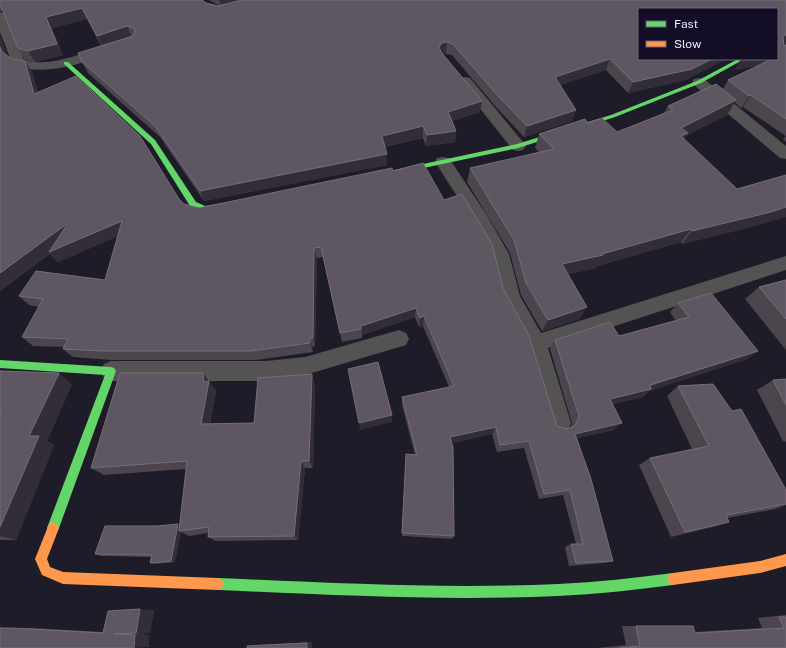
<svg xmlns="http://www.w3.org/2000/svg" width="786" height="648" viewBox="0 0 786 648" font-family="'Public Sans',sans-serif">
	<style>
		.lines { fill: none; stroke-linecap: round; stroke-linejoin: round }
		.street { fill: #555253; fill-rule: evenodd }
		.fast { fill: #63d668; fill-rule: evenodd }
		.slow { fill: #ff974d; fill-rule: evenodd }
		.wall { fill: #4c454e }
		.shaded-wall { fill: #322d37 }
		.building { fill: #5e5761; stroke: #746e7a }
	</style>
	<rect width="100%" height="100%" fill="#1e1c29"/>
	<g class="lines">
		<path class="street" d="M0,12l4,1 2,3 18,44c28,8 56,-7 83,-14l5,1 2,3 -2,3c-34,11 -63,23 -99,13l-13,-34z
			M465,77l5,1 53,64 3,4 -3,4 -5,1 -5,-1 -55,-69 2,-3z
			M699,78l5,1 82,67v13l-6,-1 -86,-73 -2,-3 2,-3z
			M443,157l6,1 37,56 23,40 11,42 21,37 245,-77v14l-238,78 23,75 -3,8 -8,3 -8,-3 -3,-8 -23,-79 -25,-47 -10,-43 -18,-33 -38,-59 2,-4z
			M399,330l7,3 3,6 -3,6 -101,30 -39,6h-155l-7,-3 -4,-7 4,-7 7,-3h155l39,-4z"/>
		<path class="fast" d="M738,59h11l-10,3 -38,21 -86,34 -97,31 -123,26 -4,-2 4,-2 122,-26 94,-29 86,-34z
			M64,62h4l87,78 41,62 9,4 19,-3 3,1v4l-23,4 -14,-6 -39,-62 -87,-80z
			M0,360l111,7 3,1 2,3 -57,157 -2,4 -4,2 -4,-2 -2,-4 58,-153 -105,-7z
			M673,573l4,2 2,4 -2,4 -4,2c-38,5 -76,9 -115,11 -113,5 -227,-1 -340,-6l-4,-2 -2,-4 2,-4 4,-2c113,5 227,11 340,6 39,-2 77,-6 115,-11z"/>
		<path class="slow" d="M53,522l4,2 2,4 -12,31 3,8 13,5 155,6 4,2 2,4 -2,4 -4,2 -155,-6 -21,-9 -7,-16 14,-35z
			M786,554v12l-26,7 -87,12 -4,-2 -2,-4 2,-4 4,-2 87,-12z"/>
	</g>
	<path class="wall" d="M0,0l206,3 12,3h2l-11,-6h577v45l-2,1 2,-1v91l-43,-29 -2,1 -6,-6 -8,13 -40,20 -3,4 75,86 -77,19 -1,-2 -84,24 -1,2 -28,6 12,45 -38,12 -21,-36 -11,-42 -43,-71 3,-14 69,-16 -4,-4 4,-14 49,-11 29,9 47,-19 4,-7 55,-17 5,-9 35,-16 -28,6 6,-11h36v-50l-91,71 -58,13 -22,-23 -46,15 16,25 -4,11 -48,16 -28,-30 -44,-52 -6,-1h-3l37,58 -28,9 4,10 -1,11 -29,4 -3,-8 -38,9 2,7v11l-183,36 -44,-64 -72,-64 -6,-11 19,-16 -14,-27 -35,9 11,27 -28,7 -10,-2 -7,-12 -15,-37h-3z
		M0,36l7,20 5,3 13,2 7,11 6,21 141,106 5,5 15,4 194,-37 51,29 59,88 54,138 9,3 5,-2 1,-4 -22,-74 5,-9 64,-4 57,-15 -6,-9 8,-9 80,48 -11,8 -98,32 -6,6 -31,7 2,26 -37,8 36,123 -8,2 -36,3 -4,-19 6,-3h5l-13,-49 -24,4 -15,-51 -27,4 -5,-18 -40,9 2,93 -2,3 -50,-3 4,-82 9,1 -13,-50v-8l47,-10 -26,-61 -4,1 -4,-10 -53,18v3l-20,4 -19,-85 -6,1 -2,88 -3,1 1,5 -57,8h-145l-38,-3 -10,-8v-2l-30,-1 -11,-9 17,-30 -10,-2 -10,-9 86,-16 13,-44 -60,26 -8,-8 -50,37z
		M786,136v6l-3,-3z
		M786,280v70l-41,-51 14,-12z
		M0,371l72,13 -25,57 7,4 -38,95h-16z
		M203,373l13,18 -6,33 44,-1 61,-39 -2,84h-8l-7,72 -82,1 -8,-4v-4l-19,3 -8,-4 -6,30 -20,2 -5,-1 1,-6 -50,-1 -6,-2 62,-28 21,-2 2,1 6,-56 -82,6 -13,-7z
		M786,379v63l-1,-1h-2l-26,-51 16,-10z
		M678,386l108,104v15l-11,4 -48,9 2,4 -16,5 -42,10 -32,-72 11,-7 42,-9 -25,-53z
		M154,610l-4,23 -20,1 19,1v12l-149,-19h33l70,4z
		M786,615v33h-190l30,-3 -4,-19h14l58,6 68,-4 -4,-10z
		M312,642v6h-65v-2l9,-1z"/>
	<path class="shaded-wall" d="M219,0h28l-26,6z
		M82,8l5,11 -35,9 11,27 -28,7 -7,-11 18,-34z
		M127,26l5,12 -30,9 -5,-11z
		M786,35v10l-9,2 6,-11z
		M0,36l10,28 -8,-12 -2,-5z
		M447,42l-1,12 -5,1 -2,-8 3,-4z
		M610,59l-4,11 -54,18 3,-11z
		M712,59h15l-41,21 -58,13 5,-11z
		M741,59h28l-3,4 -31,7z
		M25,61l7,11 10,33 -8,-11z
		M751,95l-8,12 -2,1 8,-12z
		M736,100l-9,15 -40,20 -7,12 1,-19z
		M482,101l-2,11 -34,11 2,-11z
		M576,110l-4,11 -48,16 3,-11z
		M423,126v12l-41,9v-11z
		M456,131l-1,11 -29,4 1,-11z
		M387,154v11l-183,36 -4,-10z
		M786,207v10l-27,8 -77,19 10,-13z
		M122,221l7,10 -71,31 -8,-8 -50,37v-18l68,-50z
		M691,229l-10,13 -84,24 -1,2 -40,9 6,-13z
		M314,248l3,10 -2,88 -2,-8z
		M587,307l-7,12 -38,12 6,-11z
		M416,308l-1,9 -53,18 -1,-9z
		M424,316l-1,10 -4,1 1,-9z
		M310,338l2,9 1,5 -3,-9z
		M758,351l-11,8 -98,32 -6,6 -40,9 7,-7z
		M59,373l13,11 -25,57 7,4 -38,95 -16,-4v-9l29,-91z
		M203,373l13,18 -8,41 -7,-8 3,-42z
		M312,374l3,10 -2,84 -4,-7z
		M392,415v7l-32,8 -1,-7z
		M622,423l-8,7 -45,10 6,-6z
		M496,427l-4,7 -44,10 2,-7z
		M301,461l4,7 -7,72 -4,-4z
		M178,524l4,2 -3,5 2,1 -6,30 -4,-1z
		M140,609l14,1 -4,23h-14z
		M135,635h14v12l-15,1z
		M312,642v6h-5v-5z"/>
	<path class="building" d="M0,0h202l4,3 12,3 24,-6h544v35l-3,1 1,10 2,-1v74l-35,-24 -2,1 -21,-16 44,-21h5v-50h-138v50h73l-20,10 -59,13 -23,-23 -55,18 21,33 -49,16 -29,-30 -45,-52 -6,-2 -5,1 -3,4 2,5 41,49 -34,11 8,19 -29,4 -4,-9 -41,10 5,18 -187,37 -45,-65 -73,-64 -4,-9 55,-17 2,-4 -1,-4 -7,-2 -30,10 -15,-28 -36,9 11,27 -29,7 -10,-3 -18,-44z
		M0,47l2,5 10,7 13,2 9,33 42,-18 64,60 39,63 5,5 15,4 193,-40 1,3 30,-8 21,37 18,-6 30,50 11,44 26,48 28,90 9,3 9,-3 4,-10 -24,-76 55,-18 9,14 70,-19 -11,-14 33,-10 47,58 -108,34 1,4 -41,10 12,24 -47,11 16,45 22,82 -37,2 -5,-19h12l-13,-54 -26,4 -15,-53 -29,4 -4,-18 -46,10 3,10 1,89 -52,-3 4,-79 11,1 -15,-58 52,-11 -30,-70 -4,2 -4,-10 -55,18v3l-21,4 -19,-86 -7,1 -1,90h-3v5l-59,8h-149l-39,-2 5,-10 -46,-2 21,-38 -24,-3 17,-25 69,9 17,-59 -73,31 19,-29 -68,50z
		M716,84l20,16 -55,28 7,5 -7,3 56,53 49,-14v32l-15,5 -79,19 -1,-2 -89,25 1,1 -41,9 25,43 -39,13 -22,-37 -12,-43 -44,-72 84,-19 -15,-15 46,-15 3,4 14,-5 15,14 56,-22 -5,-4z
		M786,280v39l-27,-32z
		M378,362l14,53 -33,8 -11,-54z
		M0,371l59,2 -30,63h10l-39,91v-114l1,-2h-1z
		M120,373h83l1,9 5,-1 -8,43 53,-1 4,-45 54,-4 -3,87h-8l-7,75 -86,1 1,-10 -30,4 8,-70 -96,7z
		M786,379v26l-13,-25z
		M713,384l19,27 9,-2 45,81v14l-60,11 3,7 -44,10 -35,-74 59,-12 -31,-60z
		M178,524l-7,37 -21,2 2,-8 -57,-1 10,-28h52z
		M140,609l-4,24 -22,1 21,1 -1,13h-134v-20h12l91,5 5,-22z
		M779,617h7v31h-167l21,-2 -4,-20h57l2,7 89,-5z
		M307,643v5h-60v-2z"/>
	<rect x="638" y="8" width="140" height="52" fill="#130d25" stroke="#6b667c"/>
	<rect x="646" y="21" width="20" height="6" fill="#63d668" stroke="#6b667c"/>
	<text x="674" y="28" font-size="12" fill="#eeecfe">Fast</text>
	<rect x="646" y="41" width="20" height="6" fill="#ff974d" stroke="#6b667c"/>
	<text x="674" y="48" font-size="12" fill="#eeecfe">Slow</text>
</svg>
